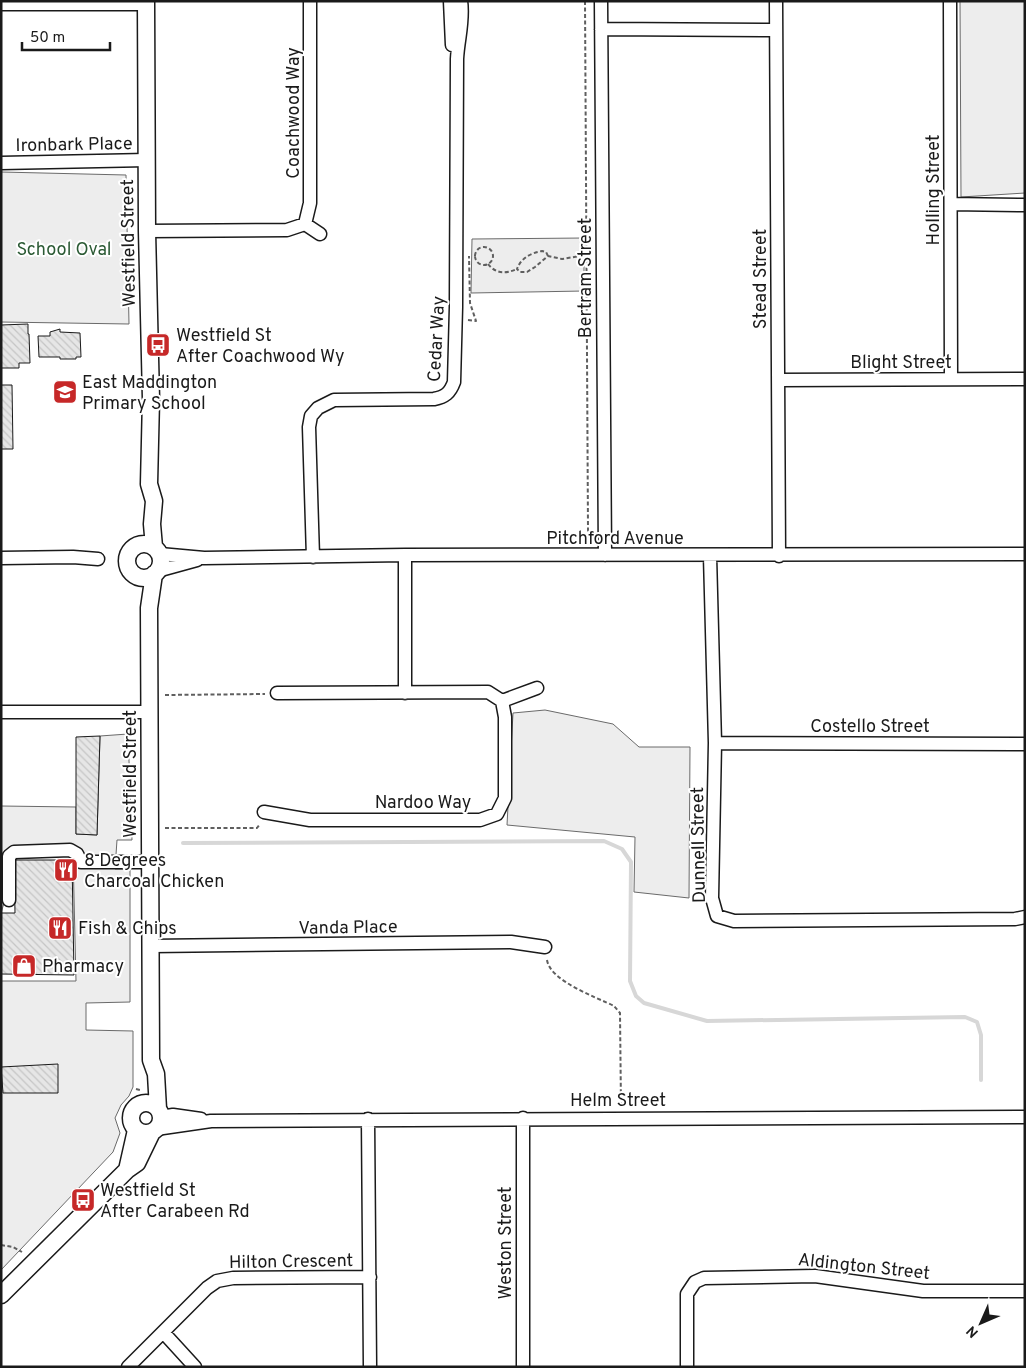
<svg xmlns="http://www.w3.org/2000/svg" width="1026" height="1368" viewBox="0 0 1026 1368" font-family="Overpass,sans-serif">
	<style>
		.built { fill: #ededed; stroke: #6a6a6a }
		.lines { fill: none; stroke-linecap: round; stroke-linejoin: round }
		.stream { stroke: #d7d7d7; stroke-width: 4 }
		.building { fill: url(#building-back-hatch); stroke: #1a1a1a }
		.minor-casing { stroke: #1a1a1a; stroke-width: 15 }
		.major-casing { stroke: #1a1a1a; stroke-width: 19 }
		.path { stroke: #5f5f5f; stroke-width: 2; stroke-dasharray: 4 2.5; stroke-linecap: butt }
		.minor { stroke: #fff; stroke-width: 12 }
		.major { stroke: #fff; stroke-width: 16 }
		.labels { text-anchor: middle; stroke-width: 4; stroke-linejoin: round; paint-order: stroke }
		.street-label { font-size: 18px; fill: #1a1a1a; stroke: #fff }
		.park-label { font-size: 18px; fill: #2b5a34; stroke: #fff }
		.poi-label { font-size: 18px; fill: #1a1a1a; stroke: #fff; text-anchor: start }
	</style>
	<defs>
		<pattern id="building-back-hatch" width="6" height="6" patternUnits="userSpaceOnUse" patternTransform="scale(1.25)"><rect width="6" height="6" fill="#e6e6e6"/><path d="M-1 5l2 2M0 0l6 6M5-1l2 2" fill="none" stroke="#c5c5c5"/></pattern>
	</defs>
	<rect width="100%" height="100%" fill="#fff"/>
	<path class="built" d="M960,1h65v192l-64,4z
		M1,172l125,3 3,149 -128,-2z
		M584,238v53l-113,2 1,-54z
		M545,710l68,14 26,23h51l-1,151 -55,-6 1,-55 -128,-12 6,-112z
		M128,734l4,106h-15l-2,29h15v133l-44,1v27l47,1v56l-4,9 -8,9 -6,13 5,15 -7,19 -112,118v-289h75l-3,-126h-56l-3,48h-10l-3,10v-107l75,1v27l21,1 3,-99z"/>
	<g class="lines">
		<path class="stream" d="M183,843l421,-2 18,8 9,13 -1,119 6,15 8,7 63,18 258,-4 12,5 4,13v45"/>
	</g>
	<path class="building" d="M28,324v10h1l1,29h-11v5h-18v-43z
		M60,329v3l20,1 1,24h-5v2h-16v-2h-21l-1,-21h12v-4z
		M1,385h11l1,64h-12z
		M100,736l-3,99 -21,-1v-97z
		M14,860h58l2,115 -73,-1v-61h14z
		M58,1064v29h-55l-2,-26z"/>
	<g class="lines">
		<defs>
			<path id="minor" d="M450,1l2,44
				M601,1l4,554
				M776,1l3,555
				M950,1l1,378
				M1,4h145
				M601,29l175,1
				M1,163l146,-3
				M951,204l74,1
				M305,224l15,10
				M147,231l140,-1 18,-6 5,-21v-202
				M778,380l247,-1
				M160,554l44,4 201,-3 620,-1
				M405,555v138
				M710,556l5,187 -3,155 5,18 17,5 281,-2 10,-2
				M313,557l-4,-130 2,-11 7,-8 16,-8 100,-1c11,-2 16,-6 20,-17l2,-75 1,-248c1,-20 7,-38 4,-58
				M1,558l72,-1 25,2
				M157,571l40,-11
				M277,693l211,-1 14,9 35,-13
				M1,712h149
				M715,743l310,1
				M264,812l46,8h170l17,-6 8,-16v-81l-3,-16
				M9,900v-44l5,-4 56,-2 7,4 4,8h69
				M151,946l360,-4 34,5
				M161,1117l12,-2 28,4
				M523,1118v249
				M368,1119l2,248
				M156,1129l55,-8 814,-4
				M163,1332l32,35
				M128,1367l79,-79 10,-7 16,-3 137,-1
				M687,1367v-73l8,-12 9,-4 111,-2 108,15h102"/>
			<path id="major" d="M146,1l1,230 4,168 -2,85 5,17 -2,23 2,23
				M127 561a17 17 0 1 1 34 0a17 17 0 1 1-34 0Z
				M154,574l-5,34 2,452 5,14 2,35
				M131 1118a15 15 0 1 1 30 0a15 15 0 1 1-30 0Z
				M127,1170l9,-40
				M1,1295l126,-125 10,-7 15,-31"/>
		</defs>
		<use href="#minor" class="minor-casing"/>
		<use href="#major" class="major-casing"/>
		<path class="path" d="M585,1l3,529 1,7 4,4
			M475 256a9 9 0 1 1 18 0a9 9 0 1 1-18 0Z
			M548,256l-2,-4 -4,-1c-11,2 -21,7 -25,18l3,3h7l8,-5 13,-11 14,3 24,-4
			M488,264c8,10 17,10 29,5
			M468,320l8,1 -6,-18 -1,-47
			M165,695l100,-1
			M165,828h92l3,-4
			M547,960c3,21 49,37 67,46l6,7 1,94
			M136,1089l4,1
			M1,1245l12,2 9,5"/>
		<use href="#minor" class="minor"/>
		<use href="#major" class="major"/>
	</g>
	<defs>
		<symbol id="bus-square" viewBox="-11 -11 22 22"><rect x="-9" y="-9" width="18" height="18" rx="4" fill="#c62828" stroke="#fff"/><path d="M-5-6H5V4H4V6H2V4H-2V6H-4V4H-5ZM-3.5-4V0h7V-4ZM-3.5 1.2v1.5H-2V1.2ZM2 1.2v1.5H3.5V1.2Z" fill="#fff"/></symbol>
		<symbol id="school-square" viewBox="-11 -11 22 22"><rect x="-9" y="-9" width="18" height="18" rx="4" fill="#c62828" stroke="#fff"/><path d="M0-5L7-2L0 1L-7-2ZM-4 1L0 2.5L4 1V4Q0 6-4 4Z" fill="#fff"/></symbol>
		<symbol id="restaurant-square" viewBox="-11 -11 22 22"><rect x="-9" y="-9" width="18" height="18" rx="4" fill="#c62828" stroke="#fff"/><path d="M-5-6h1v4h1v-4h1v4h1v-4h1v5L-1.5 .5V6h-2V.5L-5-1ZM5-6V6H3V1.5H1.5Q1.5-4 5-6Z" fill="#fff"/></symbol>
		<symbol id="shop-square" viewBox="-11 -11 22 22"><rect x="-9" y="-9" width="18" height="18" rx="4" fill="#c62828" stroke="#fff"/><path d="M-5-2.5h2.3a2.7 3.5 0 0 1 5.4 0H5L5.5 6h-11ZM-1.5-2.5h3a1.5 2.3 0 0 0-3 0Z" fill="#fff"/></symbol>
	</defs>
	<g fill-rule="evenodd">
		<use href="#bus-square" x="144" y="331" width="28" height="28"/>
		<use href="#school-square" x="51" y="378" width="28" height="28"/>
		<use href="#restaurant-square" x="52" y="856" width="28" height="28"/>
		<use href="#restaurant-square" x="46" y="914" width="28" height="28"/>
		<use href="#shop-square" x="10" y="952" width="28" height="28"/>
		<use href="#bus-square" x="69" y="1186" width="28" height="28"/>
	</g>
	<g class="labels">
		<g class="street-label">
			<text transform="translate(293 113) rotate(-90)" y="6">Coachwood Way</text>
			<text transform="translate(74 144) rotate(-1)" y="6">Ironbark Place</text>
			<text transform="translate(933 190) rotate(-90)" y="6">Holling Street</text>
			<text transform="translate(128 243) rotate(-91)" y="6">Westfield Street</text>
			<text transform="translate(585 278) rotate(-90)" y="6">Bertram Street</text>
			<text transform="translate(760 279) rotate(-90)" y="6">Stead Street</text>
			<text transform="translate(436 339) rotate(-87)" y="6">Cedar Way</text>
			<text x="901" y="368">Blight Street</text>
			<text x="615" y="544">Pitchford Avenue</text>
			<text x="870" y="732">Costello Street</text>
			<text transform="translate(130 774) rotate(-90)" y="6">Westfield Street</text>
			<text x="423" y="808">Nardoo Way</text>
			<text transform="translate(698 845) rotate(-91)" y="6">Dunnell Street</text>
			<text transform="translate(348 927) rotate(-1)" y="6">Vanda Place</text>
			<text x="618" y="1106">Helm Street</text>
			<text transform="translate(505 1243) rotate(-90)" y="6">Weston Street</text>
			<text transform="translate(291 1261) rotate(-1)" y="6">Hilton Crescent</text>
			<text transform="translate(864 1266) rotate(6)" y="6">Aldington Street</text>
		</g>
		<g class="park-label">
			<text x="64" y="255">School Oval</text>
		</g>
		<g class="poi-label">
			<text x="176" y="341">Westfield St<tspan x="176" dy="21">After Coachwood Wy</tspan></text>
			<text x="82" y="388">East Maddington<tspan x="82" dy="21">Primary School</tspan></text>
			<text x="84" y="866">8 Degrees<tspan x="84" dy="21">Charcoal Chicken</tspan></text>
			<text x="78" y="934">Fish &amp; Chips</text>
			<text x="42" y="972">Pharmacy</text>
			<text x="100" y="1196">Westfield St<tspan x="100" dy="21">After Carabeen Rd</tspan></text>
		</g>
	</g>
	<rect width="1026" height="1368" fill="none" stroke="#1a1a1a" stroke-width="5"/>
	<g transform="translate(981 1323) rotate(225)" stroke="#ffffff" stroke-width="4" paint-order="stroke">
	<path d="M0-4L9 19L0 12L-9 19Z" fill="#1a1a1a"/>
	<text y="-8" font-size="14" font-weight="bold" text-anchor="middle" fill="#1a1a1a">N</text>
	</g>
	<path d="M22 42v8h88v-8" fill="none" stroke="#1a1a1a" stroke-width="2.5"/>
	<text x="30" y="42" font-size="15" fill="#1a1a1a" stroke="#ffffff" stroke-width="4" paint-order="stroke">50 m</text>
</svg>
